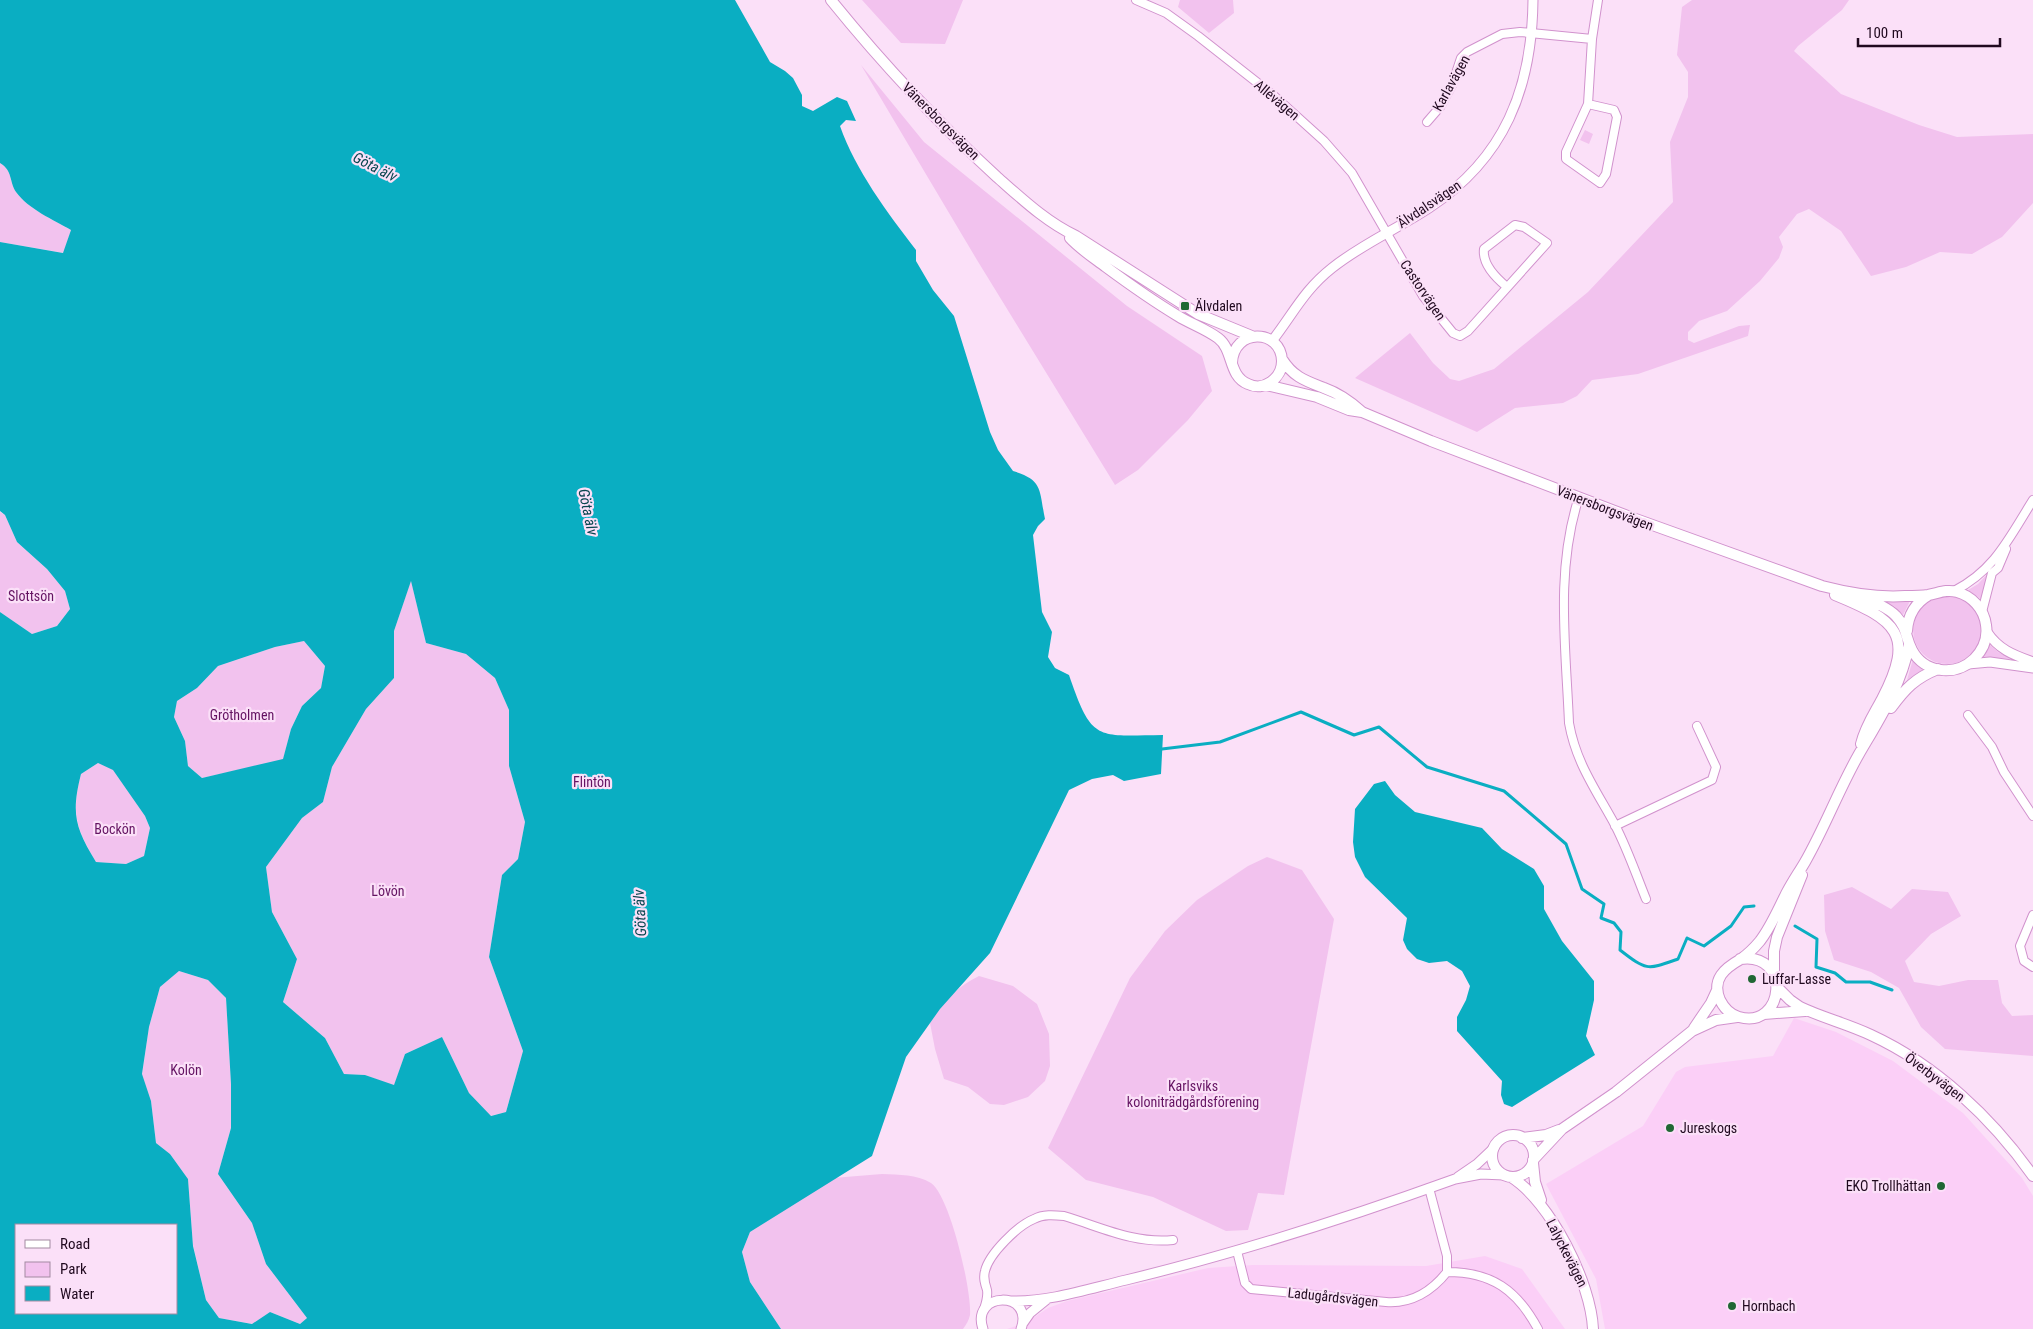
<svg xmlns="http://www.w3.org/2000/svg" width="2033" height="1329" viewBox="0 0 2033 1329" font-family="'Roboto Condensed',sans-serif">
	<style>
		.built { fill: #fbcff7 }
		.green { fill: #f2c2ee }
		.water { fill: #0aaec2; fill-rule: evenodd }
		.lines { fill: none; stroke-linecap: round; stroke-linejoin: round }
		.stream { stroke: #0aaec2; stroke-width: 3 }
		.minor-casing { stroke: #d192cd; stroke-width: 10 }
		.tertiary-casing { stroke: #d192cd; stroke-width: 11 }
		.secondary-casing { stroke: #d192cd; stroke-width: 12 }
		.minor { stroke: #fff; stroke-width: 8 }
		.tertiary { stroke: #fff; stroke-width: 9 }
		.secondary { stroke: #fff; stroke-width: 10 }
		.poi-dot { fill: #206734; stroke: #fbe0f8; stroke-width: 2 }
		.labels { text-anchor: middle; stroke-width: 4.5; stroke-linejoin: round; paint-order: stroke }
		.street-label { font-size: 14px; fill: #20091f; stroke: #fbe0f8 }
		.poi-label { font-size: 14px; fill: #20091f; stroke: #fbe0f8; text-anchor: start }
		.park-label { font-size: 14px; fill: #641262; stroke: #fbe0f8 }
		.water-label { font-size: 15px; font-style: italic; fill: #09464f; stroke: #fbe0f8 }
	</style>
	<rect width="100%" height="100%" fill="#fbe0f8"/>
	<path class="built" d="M1794,1018l42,14 57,29 70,52 59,65 11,18v133h-428l-9,-50 -50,-95 97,-58 33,-54 9,-5 88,-11z
		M1485,1256l37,13 43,60h-558l20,-7 21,-14 19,-7 141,-33 45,-3 173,1z"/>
	<path class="green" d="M862,0h101l-18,44 -44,-1z
		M1180,0h53l1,13 -25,20 -31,-26z
		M1692,0h157l-7,10 -44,36 -4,5 47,43 78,31 38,12 76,-3v69l-31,34 -30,17 -32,-2 -34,15 -35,9 -30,-45 -32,-22 -12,5 -18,23 4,10 -4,11 -19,23 -33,30 -28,10 -11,11v8l6,3 45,-17 11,-1 -2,11 -110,38 -46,6 -15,16 -14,7 -48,5 -38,24 -122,-54 55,-45 23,30 17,16 9,2 35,-12 94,-77 85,-90 -3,-60 18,-45v-25l-11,-17 5,-48z
		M861,65l63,77 203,164 75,50 10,35 -24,29 -50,50 -23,15 -138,-225z
		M1585,130l8,4 -4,10 -9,-4z
		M0,163c13,8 9,18 16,29 11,16 39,29 55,38l-7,23 -64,-11z
		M0,512l5,3 12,27 30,27 18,22 5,18 -13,17 -25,8 -32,-22z
		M1990,571l-9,28 -13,-9 10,-6z
		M411,580l15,63 40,11 29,24 14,32v56l16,56 -7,37 -16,16 -13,82 34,94 -17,61 -16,4 -21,-23 -27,-56 -37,17 -11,32 -29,-11 -21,-1 -19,-36 -42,-36 14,-43 -25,-47 -6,-45 36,-49 21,-16 9,-35 34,-58 28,-31v-47z
		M1913 630a34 34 0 1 1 68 0a34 34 0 1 1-68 0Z
		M1882,601h28l-7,14 -9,-9z
		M304,641l21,25 -4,22 -19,18 -11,23 -8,31 -81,18 -14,-12 -3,-25 -11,-24 3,-16 20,-13 21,-22 57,-19z
		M1989,644l9,8 13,7 -31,-1z
		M1913,659l11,10 -17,11z
		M98,763l15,6 32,47 5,12 -6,28 -18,8 -30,-2c-20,-35 -25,-47 -15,-88z
		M1267,857l35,13 32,49 -50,276 -26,-2 -10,37 -22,1 -73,-34 -67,-17 -38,-32 82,-170 35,-47 32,-31 51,-34z
		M1852,887l39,22 21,-20 36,3 13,24 -30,18 -26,27 9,21 25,4 29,-6h30l4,23 10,13 21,-1v41l-88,-7 -24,-22 -22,-39 -28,-16 -37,-12 -9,-29 -1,-36z
		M179,971l29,9 18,18 5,86v44l-13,46 34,49 14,41 41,54 -7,6 -30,-12 -17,12 -34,-6 -13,-18 -13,-55 -5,-66 -18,-25 -14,-11 -5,-42 -9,-26 7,-48 11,-40z
		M979,976l34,10 24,18 12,30 1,32 -5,15 -17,16 -24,8 -14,-1 -22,-17 -24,-8 -9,-30 -5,-26c14,-21 26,-36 49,-47z
		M882,1174c18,1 34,0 49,9 19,13 41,108 39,132 -1,5 -4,10 -7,14h-182l-31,-47 -8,-30 8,-20 83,-54z"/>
	<path class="water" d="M0,0h735l35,62 15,9 8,7 9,17v11l11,5 24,-14 10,4 9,20 -10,-1 -6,6c16,45 47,86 76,124v11l17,29 21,26 36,116 8,18 15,21c31,9 26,20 32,48l-7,7 -5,9 9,77 10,20 -4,25 7,11 14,7c23,67 27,61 94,60l-2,39 -37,7 -11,-6 -21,4 -23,11 -79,163 -50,56 -34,48 -34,99 -122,76 -8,20 8,30 31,47h-781v-717l32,22 25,-8 13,-17 -5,-18 -18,-22 -30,-27 -12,-27 -5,-4v-269l63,11 8,-23c-17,-10 -43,-21 -55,-38 -7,-11 -3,-21 -16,-29zM411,581l15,62 40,11 29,24 14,32v56l16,56 -7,37 -16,16 -13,82 34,94 -17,61 -15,4 -22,-23 -27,-56 -37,17 -11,31 -29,-10 -21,-1 -19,-36 -42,-36 14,-43 -25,-47 -6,-45 36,-49 21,-16 9,-35 34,-58 28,-31v-47zM304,641l21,25 -4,22 -19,18 -11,23 -8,30 -81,19 -14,-12 -3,-25 -11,-24 3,-16 20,-13 21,-22 57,-19zM98,763l15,7 32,46 5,12 -6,28 -18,8 -30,-2c-21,-35 -25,-48 -15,-88zM179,971l29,9 18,18 5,86v44l-13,46 34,49 14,41 41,54 -7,6 -30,-12 -18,12 -33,-6 -13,-18 -13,-54 -5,-67 -18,-25 -14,-11 -5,-42 -9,-27 7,-47 11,-40zM176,1225v88h-160v-88z
		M1385,781l10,14 20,17 67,16 20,21 32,20 10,17v23l18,32 32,40v19l-8,36 9,19 -83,52 -8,-3 -3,-9 1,-14 -45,-50v-14l9,-17 4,-14 -8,-15 -15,-10 -18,2 -12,-4 -10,-10 -4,-9 4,-22 -42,-41 -10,-20 -2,-15 2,-33 19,-25z"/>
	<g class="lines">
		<path class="stream" d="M1162,749l58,-7 81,-30 53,23 25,-8 48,40 77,24 62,53 16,45 22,15 -3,14 13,5 7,9 -1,18c27,21 27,20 58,9l9,-21 17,8 27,-20 13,-19 10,-1
			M1795,926l22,13 -1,28 19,6 11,9h24l22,8"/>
		<defs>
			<path id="minor" d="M1136,0l30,13 32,23 75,59 51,46 28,32 71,123 30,37 7,3 8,-5 79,-88 -23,-16 -9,-2 -31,24c-2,15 12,29 23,38
				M1588,104l26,6 3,7 -11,57 -6,9 -34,-24v-7l22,-48 4,-65 6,-39
				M1427,122l13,-15 12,-22 9,-27 6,-6 35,-18 18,-2 72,7
				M1579,497c-24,73 -13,151 -10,226 7,40 27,67 46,102 12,23 21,49 31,74
				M1954,591c41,-21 55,-53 79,-91
				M1982,612l10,-39 6,-5 8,-19
				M1968,715l24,32 12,25 29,44
				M1615,826l97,-46 4,-13 -19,-41
				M2033,915l-13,31 4,15 9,6
				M1429,1188l18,68v16
				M1237,1251l8,32 6,6 135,13c25,2 46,-11 61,-30 45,0 70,18 91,57
				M984,1309c2,-6 4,-13 3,-19 -2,-6 -4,-12 -2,-19 4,-17 32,-45 49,-52 9,-5 20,-4 30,-3 37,11 70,28 109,24"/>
			<path id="tertiary" d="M1272,341c21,-27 32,-51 60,-73 30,-24 65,-39 97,-60 76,-50 103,-120 104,-208
				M1987,632c12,18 27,23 46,30
				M1968,664l22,-2 43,6
				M1458,1177l19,-13 17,-16
				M1011,1301c38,1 77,-12 115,-21 112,-27 221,-62 329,-101l26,-5 23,1
				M1023,1323l7,-10 16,-13
				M983,1329c-13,-38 52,-39 38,0"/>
			<path id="secondary" d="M831,0c51,63 106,122 166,177 24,21 49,45 79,59l122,78 56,23
				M1070,238c10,11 24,20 36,29 23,17 47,34 72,49 13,8 28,13 40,22 16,12 10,38 30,46 16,8 34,-6 34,-23 -1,-33 -49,-33 -50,2
				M1282,359c11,18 24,22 42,29 14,5 27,14 38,24
				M1266,385l51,12 32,13 13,2 69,29 202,77 189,68c27,7 55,12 83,10 7,0 16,0 23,-1 11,-2 18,-6 29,-3 15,4 27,17 29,33 2,13 -3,25 -12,34 -19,18 -50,14 -62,-9 -7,-13 -4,-21 -16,-34 -11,-11 -29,-16 -44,-23
				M1835,595c61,25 81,39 47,104 -8,15 -17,28 -21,45
				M1907,631c1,-16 8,-28 22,-36
				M1891,708c14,-19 24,-30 47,-39
				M1740,959c52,-8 45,71 -1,58 -8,-2 -15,-9 -19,-17 -9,-21 5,-32 21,-41 7,-5 14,-12 19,-18 10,-13 17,-29 24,-43 6,-13 14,-24 21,-36 20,-35 34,-73 54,-108 21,-36 42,-68 50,-109
				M1774,975v-24l3,-14 25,-62
				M1777,987l13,13 10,7c23,11 48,17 71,28 65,30 121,83 162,141
				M1764,1014l41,-3
				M1694,1028l17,-25 6,-13
				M1492 1156a21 21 0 1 1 42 0a21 21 0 1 1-42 0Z
				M1522,1138l24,-3 13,-5
				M1533,1160l29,-31 54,-37 76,-61 24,-11 21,-3
				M1533,1163l2,19 6,18
				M1511,1177c40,25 80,106 82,152"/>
		</defs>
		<use href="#minor" class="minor-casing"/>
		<use href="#tertiary" class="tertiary-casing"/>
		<use href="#secondary" class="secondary-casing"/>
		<use href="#minor" class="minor"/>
		<use href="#tertiary" class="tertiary"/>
		<use href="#secondary" class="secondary"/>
	</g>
	<g class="poi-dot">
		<rect x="1180" y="301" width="10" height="10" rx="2.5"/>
		<circle cx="1752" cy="979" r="5"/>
		<circle cx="1670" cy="1128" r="5"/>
		<circle cx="1941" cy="1186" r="5"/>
		<circle cx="1732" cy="1306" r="5"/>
	</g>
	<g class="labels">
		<g class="street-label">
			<text transform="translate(1451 83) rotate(-61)" y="5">Karlavägen</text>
			<text transform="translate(1277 100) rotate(40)" y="5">Allévägen</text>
			<text transform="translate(941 121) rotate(45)" y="5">Vänersborgsvägen</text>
			<text transform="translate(1429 204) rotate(-34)" y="5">Älvdalsvägen</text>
			<text transform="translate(1423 290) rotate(56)" y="5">Castorvägen</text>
			<text transform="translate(1605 508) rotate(21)" y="5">Vänersborgsvägen</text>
			<text transform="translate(1935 1077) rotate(37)" y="5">Överbyvägen</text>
			<text transform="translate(1567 1253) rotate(63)" y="5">Lalyckevägen</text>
			<text transform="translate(1333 1297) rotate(6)" y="5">Ladugårdsvägen</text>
		</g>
		<g class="poi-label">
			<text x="1195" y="311">Älvdalen</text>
			<text x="1762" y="984">Luffar-Lasse</text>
			<text x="1680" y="1133">Jureskogs</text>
			<text x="1931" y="1191" text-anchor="end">EKO Trollhättan</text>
			<text x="1742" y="1311">Hornbach</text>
		</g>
		<g class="park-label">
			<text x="31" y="601">Slottsön</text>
			<text x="242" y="720">Grötholmen</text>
			<text x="592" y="787">Flintön</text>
			<text x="115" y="834">Bockön</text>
			<text x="388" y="896">Lövön</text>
			<text x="186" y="1075">Kolön</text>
			<text x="1193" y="1091">Karlsviks<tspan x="1193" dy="16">koloniträdgårdsförening</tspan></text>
		</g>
		<g class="water-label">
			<text transform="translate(375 167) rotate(27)" y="5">Göta älv</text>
			<text transform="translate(588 512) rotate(78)" y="5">Göta älv</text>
			<text transform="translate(640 913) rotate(-93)" y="5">Göta älv</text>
		</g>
	</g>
	<rect x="15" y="1224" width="162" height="90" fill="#fbe0f8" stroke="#a38aa1"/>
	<rect x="25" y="1240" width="25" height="8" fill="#ffffff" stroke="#a38aa1"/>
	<text x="60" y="1249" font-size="15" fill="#20091f">Road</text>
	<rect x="25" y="1262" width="25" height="15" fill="#f2c2ee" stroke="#a38aa1"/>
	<text x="60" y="1274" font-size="15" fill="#20091f">Park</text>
	<rect x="25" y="1286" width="25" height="15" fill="#0aaec2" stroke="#a38aa1"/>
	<text x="60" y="1299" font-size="15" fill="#20091f">Water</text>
	<path d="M1858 38v8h142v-8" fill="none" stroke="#20091f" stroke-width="2.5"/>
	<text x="1866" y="38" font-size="15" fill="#20091f" stroke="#fbe0f8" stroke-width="4" paint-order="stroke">100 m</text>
</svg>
